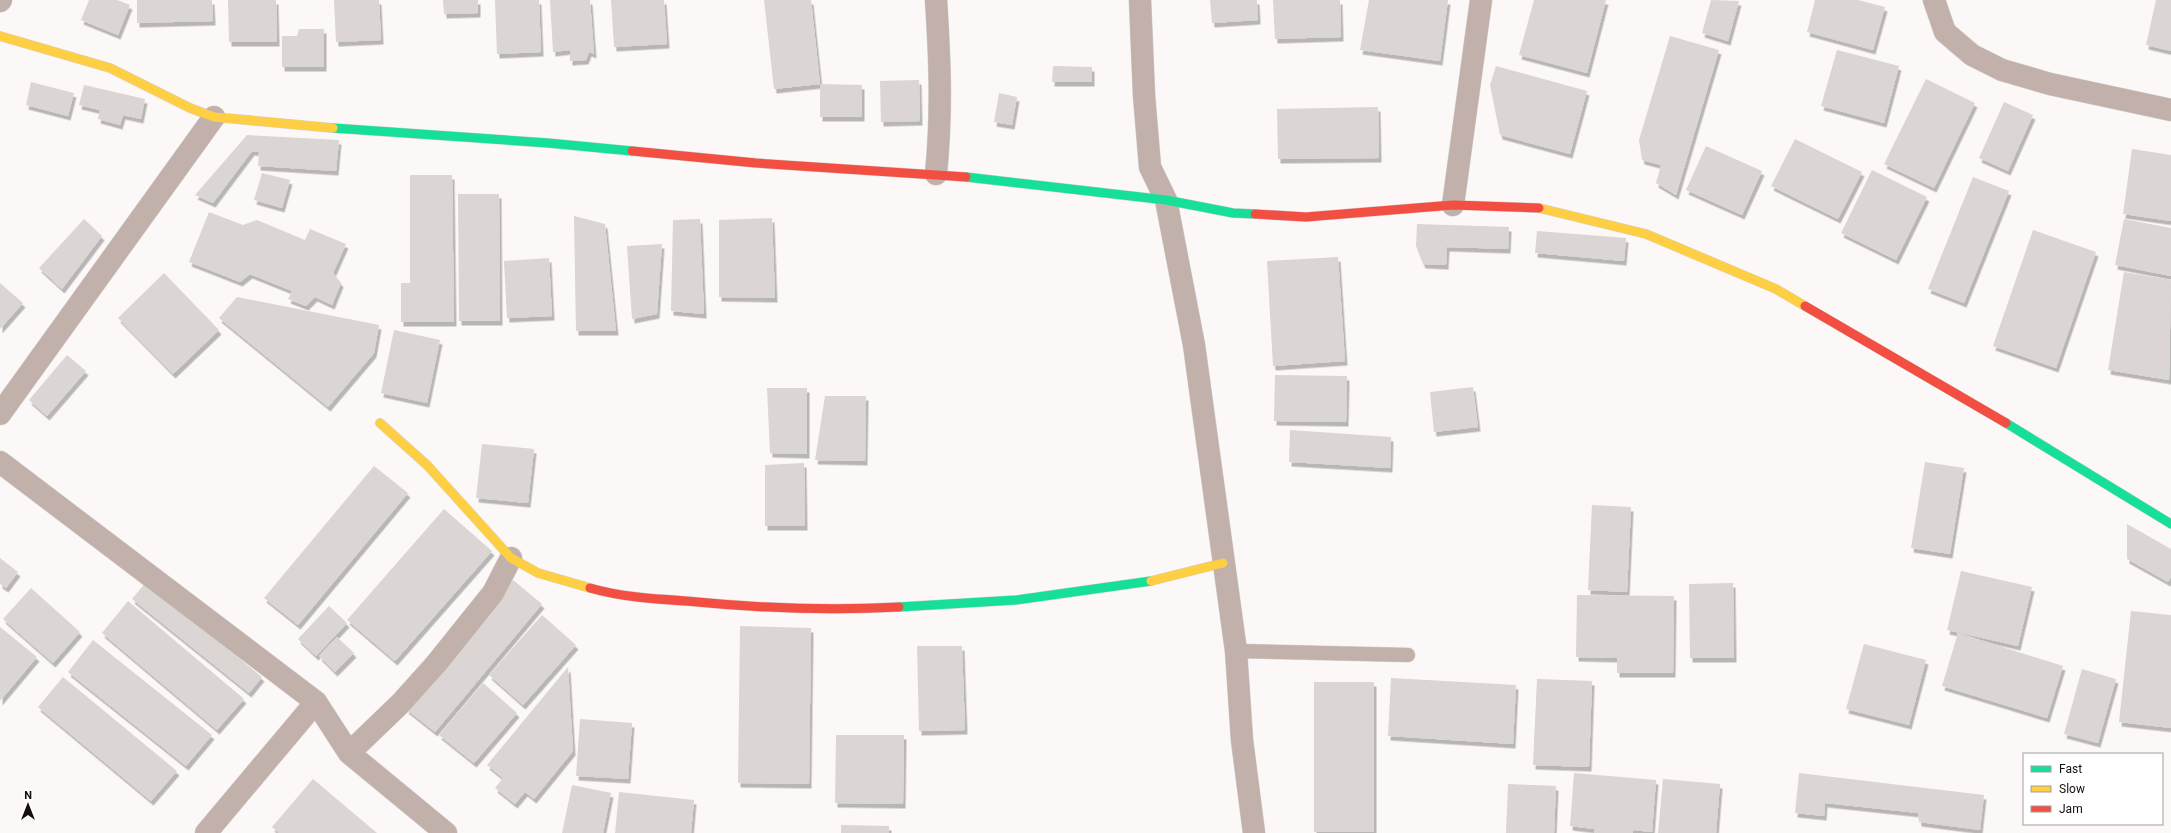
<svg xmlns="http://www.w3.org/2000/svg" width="2171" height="833" viewBox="0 0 2171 833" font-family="Roboto,sans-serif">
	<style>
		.building { fill: #dbd5d3; filter: url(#shadow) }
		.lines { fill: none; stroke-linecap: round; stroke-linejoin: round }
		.lane-casing { stroke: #d5d3d2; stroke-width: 15 }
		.street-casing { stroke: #d5d3d2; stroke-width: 23 }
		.fast-casing { stroke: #d5d3d2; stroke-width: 10 }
		.slow-casing { stroke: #d5d3d2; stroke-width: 10 }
		.jam-casing { stroke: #d5d3d2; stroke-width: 10 }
		.lane { stroke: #c2b1ab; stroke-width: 14 }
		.street { stroke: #c2b1ab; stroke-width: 22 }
		.fast { stroke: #16e098; stroke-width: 9 }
		.slow { stroke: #ffcf43; stroke-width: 9 }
		.jam { stroke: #f24e42; stroke-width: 9 }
	</style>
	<defs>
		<filter id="shadow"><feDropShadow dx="2.5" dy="4.5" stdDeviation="0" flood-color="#0004"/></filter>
	</defs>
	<rect width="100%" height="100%" fill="#fbf8f7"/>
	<path class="building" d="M89,0h28l13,5 -12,30 -37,-15z
		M137,0h75l1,21 -76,2z
		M228,0h48l1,42h-48z
		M334,0h45l2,40 -45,2z
		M443,0h35v13l-34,1z
		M495,0h44l2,52 -44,2z
		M550,0h40l4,54 -5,-2 -3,8 -16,1v-11l-17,2z
		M611,0h53l3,44 -53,3z
		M764,0h47l9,84 -46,5z
		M1210,0h47l1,20 -46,3z
		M1273,0h67l1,37 -66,2z
		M1369,0h79l-8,61 -80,-11z
		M1534,0h72l-19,73 -68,-18z
		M1711,0l28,1 -11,40 -26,-8z
		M1815,0h43l27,7 -12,43 -66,-18z
		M2156,0h15v51l-25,-6z
		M299,29h25v38h-42v-31h15z
		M1670,36l49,14 -43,145 -20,-12 5,-18 -19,-5 -3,-20z
		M1837,50l62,16 -15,57 -63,-17z
		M1053,66l39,1v15h-40z
		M1496,66l91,25 -17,63 -70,-19 -10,-50z
		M1926,79l49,24 -41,85 -50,-24z
		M919,80l1,41 -39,1 -1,-41z
		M31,82l43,11 -6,23 -42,-11z
		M820,84l42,1v32h-42z
		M84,85l61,14 -4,20 -18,-4 -3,10 -22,-6 2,-9 -21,-5z
		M999,93l18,4 -5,28 -18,-3z
		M2004,102l29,13 -25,56 -29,-13z
		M1378,107l1,51 -101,1 -1,-50z
		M247,135l92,5 -3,31 -78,-5 1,-14 -7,-1 -39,52 -18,-8z
		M1795,139l67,33 -24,47 -67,-33z
		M1706,146l56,25 -20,44 -56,-25z
		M2132,149l39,6v66l-48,-7z
		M1872,170l55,27 -31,63 -55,-27z
		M262,173l28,7 -8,28 -28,-8z
		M410,175h42l2,147h-53v-39h9z
		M1973,177l36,14 -45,112 -36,-14z
		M458,194h41l1,127h-41z
		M209,212l34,13 14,-5 48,20 5,-11 36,15 -13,29 8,10 -9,22 -17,-8 -9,9 -18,-7 4,-8 -42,-17 -10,8 -51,-20z
		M574,216l31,8 11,107h-40z
		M772,218l3,80 -56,-1v-77z
		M84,219l18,17 -40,53 -23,-21z
		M700,219l4,95 -33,-3 2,-91z
		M2124,219l47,9v48l-56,-11z
		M1417,224l92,3 -1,22 -61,-2 -1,18 -23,-1 -7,-18z
		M2033,230l63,22 -40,116 -63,-22z
		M1537,231l89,7 -2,23 -89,-8z
		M662,244l-5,70 -25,5 -5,-73z
		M1338,257l7,104 -72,5 -6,-105z
		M549,258l3,58 -45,2 -3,-57z
		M2124,272l47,8 -2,100 -61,-10z
		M164,273l55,57 -46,44 -55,-56z
		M0,283l23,20 -23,26z
		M237,297l142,28 -5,28 -46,54 -109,-89z
		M394,330l46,10 -13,63 -46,-10z
		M67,355l19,16 -39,45 -18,-16z
		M1275,375l72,1 -1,46 -72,-1z
		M1473,387l5,40 -44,5 -4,-40z
		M767,388h40v66l-37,-1z
		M825,396h41l-1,65 -50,-1z
		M1290,430l101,7 -1,31 -101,-6z
		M482,444l52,5 -6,54 -52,-5z
		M1925,462l39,6 -14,86 -39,-6z
		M804,463l1,63h-40v-61z
		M374,466l34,27 -110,132 -34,-27z
		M1592,505l39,2 -4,85 -39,-2z
		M444,509l48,42 -97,110 -48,-41z
		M2127,524l44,25v28l-3,5 -41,-23z
		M0,558l18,14 -12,16 -6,-4z
		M1961,571l71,16 -14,59 -71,-16z
		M513,580l29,24 -107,128 -29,-23z
		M146,582l116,95 -13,16 -117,-94z
		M1733,583l1,75h-44l-1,-74z
		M31,588l49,44 -27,31 -50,-44z
		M1577,595l97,1 -1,77h-56v-15l-41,-1z
		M128,601l116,98 -27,31 -115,-97z
		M329,606l18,17 -31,33 -18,-17z
		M2131,611l40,4v113l-52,-6z
		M542,615l34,30 -53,60 -34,-30z
		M740,626l71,2 -2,156 -71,-1z
		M0,627l37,30 -37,44z
		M1958,633l105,33 -16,52 -105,-32z
		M337,637l17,16 -19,19 -16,-16z
		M93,640l119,95 -26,31 -118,-94z
		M1864,644l62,16 -17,65 -63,-16z
		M917,646h45l3,84 -46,1z
		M568,667l5,84 -39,48 -9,-7 -10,12 -20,-16 8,-10 -16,-13z
		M2082,669l34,10 -18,64 -34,-9z
		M63,677l114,94 -26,30 -113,-94z
		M1391,678l125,7 -3,59 -125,-8z
		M1537,679l55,2 -3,86 -56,-2z
		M1314,682h60v150h-60z
		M483,683l34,30 -43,50 -35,-28z
		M580,719l52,4 -4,56 -52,-3z
		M836,735h68l-1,69 -68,-1z
		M1574,773l82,7 -4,52 -19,-2v3h-39v-4l-24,-3z
		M1799,773l185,22 -4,35 -61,-8 -1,-9 -93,-10 -1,13 -29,-3z
		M313,779l64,54h-98l-7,-6z
		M1663,779l57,5 -4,49h-58z
		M1508,784l48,2 -2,47h-48z
		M572,785l39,8 -8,40h-41z
		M619,792l75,8 -3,33h-76z
		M841,825l48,1v7h-48z"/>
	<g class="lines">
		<defs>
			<path id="lane" d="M1236,651l172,4"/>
			<path id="street" d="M936,0c4,61 6,113 0,174
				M1140,0l4,95 6,72 16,33 28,145 42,306 6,89 12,93
				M1934,0l11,32 27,23 30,15 48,14 121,26
				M0,1l1,-1
				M1453,205l28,-205
				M0,414l214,-297
				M0,462l316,240 33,51 97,80
				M349,753l52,-50 35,-39 57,-71 18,-35
				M206,833l110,-131"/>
			<path id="fast" d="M333,128l215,15 84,8
				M966,177l200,23 67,13 22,1
				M2006,423l165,101
				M899,607l117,-7 135,-19"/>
			<path id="slow" d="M0,36l110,32 80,40 24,9 119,11
				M1539,208l107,26 130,55 29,17
				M380,423l47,42 84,93 27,15 52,15
				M1151,581l72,-18"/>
			<path id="jam" d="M632,151l124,12 210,14
				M1255,214l51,3 147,-12 86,3
				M1805,306l201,117
				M590,588c31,9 64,11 96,13 71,7 142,10 213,6"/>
		</defs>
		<use href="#lane" class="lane-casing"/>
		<use href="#street" class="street-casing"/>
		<use href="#fast" class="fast-casing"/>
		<use href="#slow" class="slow-casing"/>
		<use href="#jam" class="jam-casing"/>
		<use href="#lane" class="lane"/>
		<use href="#street" class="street"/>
		<use href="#fast" class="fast"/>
		<use href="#slow" class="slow"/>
		<use href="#jam" class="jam"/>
	</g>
	<rect x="2023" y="753" width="140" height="72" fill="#ffffff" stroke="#a19f9d"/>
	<rect x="2031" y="766" width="20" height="6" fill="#16e098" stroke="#a19f9d"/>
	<text x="2059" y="773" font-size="12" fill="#150e0b">Fast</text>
	<rect x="2031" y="786" width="20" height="6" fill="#ffcf43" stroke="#a19f9d"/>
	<text x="2059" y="793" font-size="12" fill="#150e0b">Slow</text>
	<rect x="2031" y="806" width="20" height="6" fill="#f24e42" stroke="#a19f9d"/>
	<text x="2059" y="813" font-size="12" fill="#150e0b">Jam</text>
	<g transform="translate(28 805)" stroke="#ffffff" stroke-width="3" paint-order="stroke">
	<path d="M0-3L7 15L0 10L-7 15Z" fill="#150e0b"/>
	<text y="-6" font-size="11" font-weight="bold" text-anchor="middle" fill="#150e0b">N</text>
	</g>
</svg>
